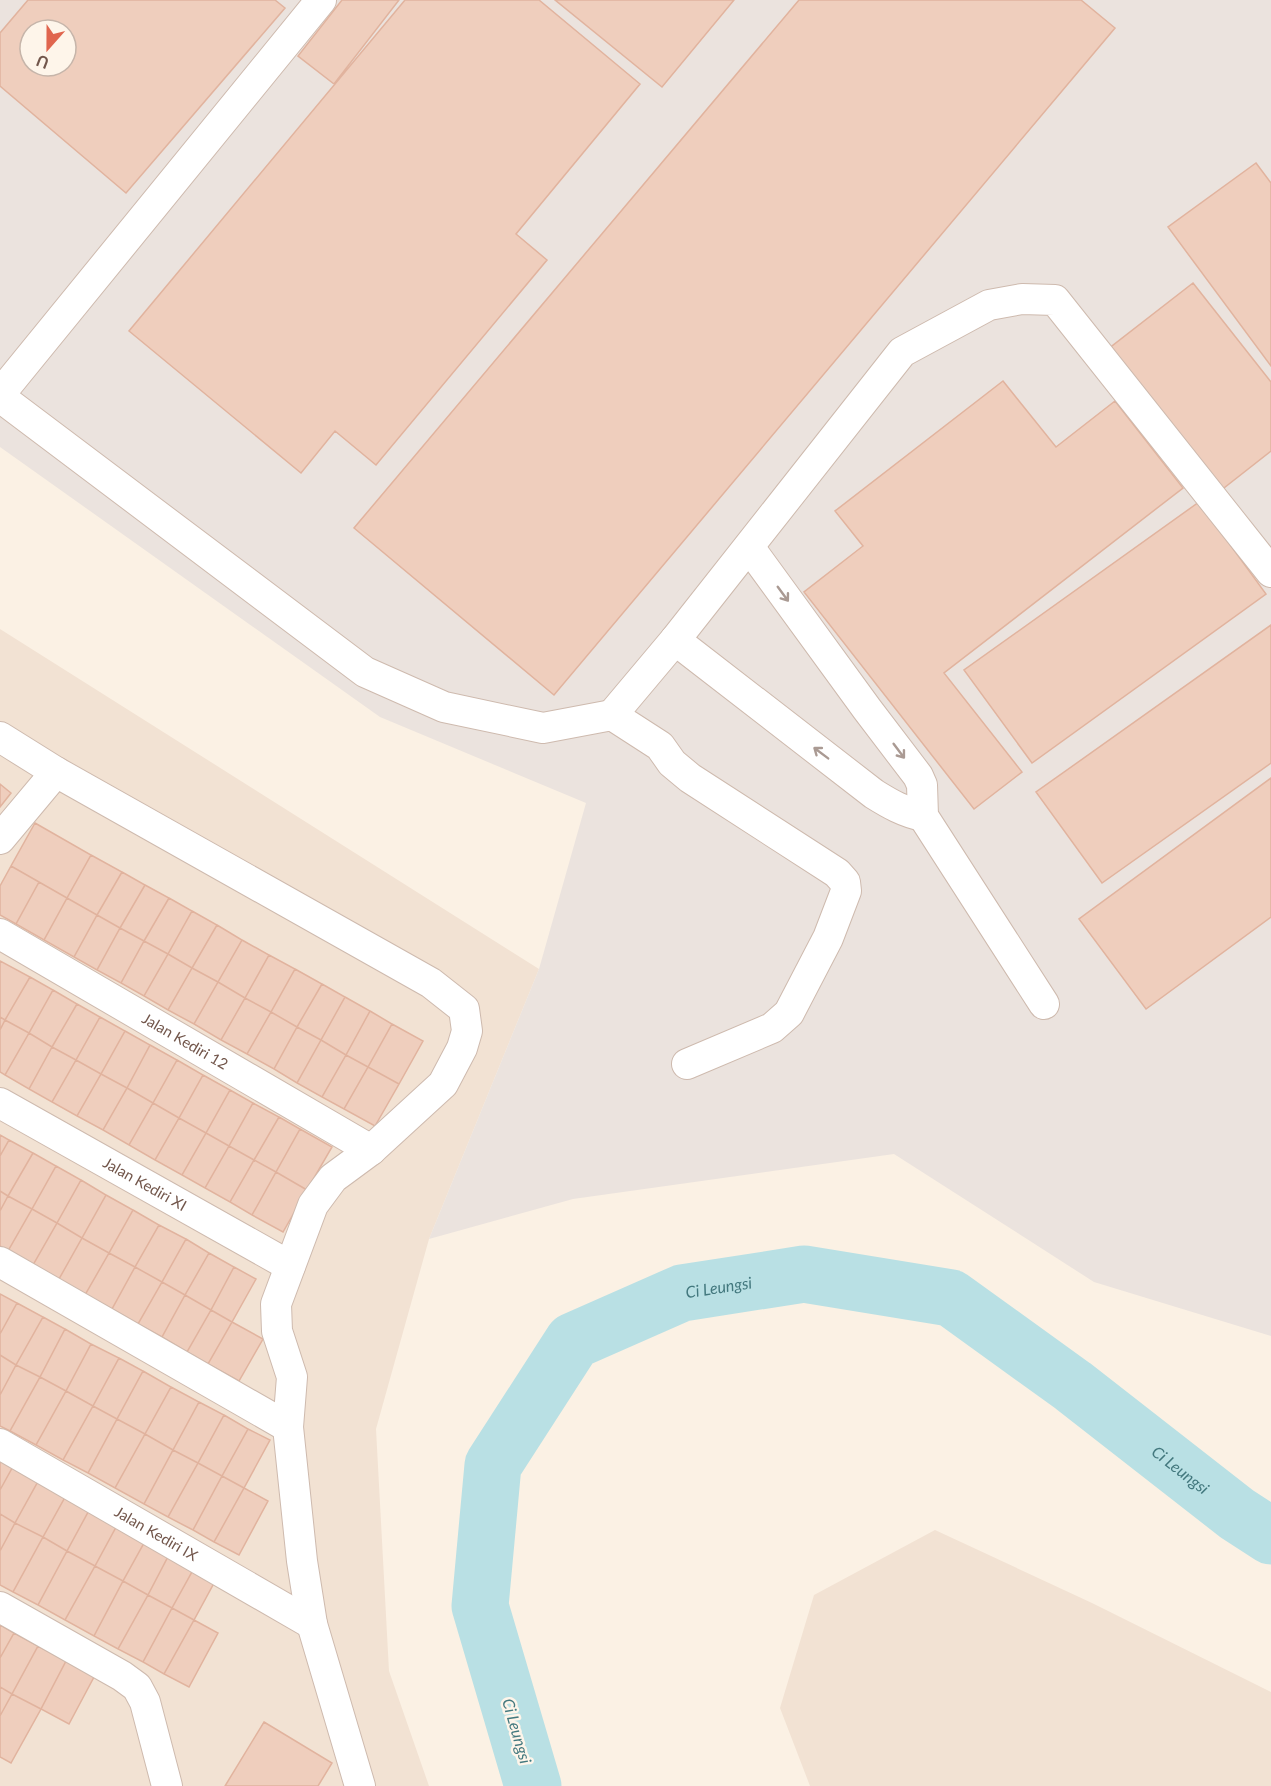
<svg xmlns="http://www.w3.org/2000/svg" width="1271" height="1786" viewBox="0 0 1271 1786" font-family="Lato,sans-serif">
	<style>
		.residential { fill: #f2e2d3 }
		.industrial { fill: #ebe3de; fill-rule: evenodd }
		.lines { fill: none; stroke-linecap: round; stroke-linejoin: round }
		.river { stroke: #b9e0e4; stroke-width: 57 }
		.building { fill: #efcebd; stroke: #e1b39e; stroke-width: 1.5; fill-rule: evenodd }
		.minor-casing { stroke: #cebaae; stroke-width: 32 }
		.minor { stroke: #fff; stroke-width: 30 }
		.oneway { stroke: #aa9a93 }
		.labels { text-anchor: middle; stroke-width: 5; stroke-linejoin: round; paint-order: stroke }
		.street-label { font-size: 15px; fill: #72564b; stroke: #fef5ea }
		.water-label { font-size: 16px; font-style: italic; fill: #43787e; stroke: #fef5ea }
	</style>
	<rect width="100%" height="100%" fill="#fbf1e4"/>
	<path class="residential" d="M0,629l539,340 -110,270 -53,190 13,242 40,115h-429z
		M935,1530l157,73 179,89v94h-461l-30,-78 34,-113z"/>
	<path class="industrial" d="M0,0h1271v1336l-177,-54 -200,-128 -321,45 -144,40 110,-270 47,-166 -206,-86 -380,-270zM30,30h36v36h-36z"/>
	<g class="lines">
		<path class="river" id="s1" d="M533,1786l-53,-180 13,-141 80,-124 109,-48 122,-19 147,24 122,88 164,128 34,22"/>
	</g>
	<path class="building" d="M28,0h247l10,8 -159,185 -126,-107v-53zM30,30h36v36h-36z
		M342,0h57l-65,84 -36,-28z
		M405,0h134l101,84 -124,150 31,26 -171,205 -41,-34 -34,42 -172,-142z
		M555,0h179l-72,87z
		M799,0h282l34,28 -561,667 -200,-167z
		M1256,163l15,20v183l-103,-139z
		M1193,283l78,99v69l-56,44 -112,-142z
		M1003,381l53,66 59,-46 68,87 -239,185 78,99 -48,37 -170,-217 59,-46 -28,-35z
		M1199,502l67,92 -234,169 -68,-93z
		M1271,625v138l-169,120 -66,-91z
		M1271,778v139l-125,92 -67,-90z
		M0,784l11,9 -11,14z
		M35,823l56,32 -24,43 -56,-32z
		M91,855l31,17 -25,43 -30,-17z
		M11,866l28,16 -23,42 -16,-9v-29z
		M122,872l23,13 -25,43 -23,-13z
		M39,882l28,16 -23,42 -28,-16z
		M145,885l24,13 -25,43 -24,-13z
		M67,898l30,17 -23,42 -30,-17z
		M169,898l23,13 -24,43 -24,-13z
		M192,911l25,14 -25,43 -24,-14z
		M97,915l23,13 -23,42 -23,-13z
		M217,925l25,15 -24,42 -26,-14z
		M120,928l24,13 -23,42 -24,-13z
		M242,940l27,15 -24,43 -27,-16z
		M144,941l24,13 -24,42 -23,-13z
		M168,954l24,14 -24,42 -24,-14z
		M269,955l26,14 -24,43 -26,-14z
		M0,961l30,16 -25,43 -5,-3z
		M192,968l26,14 -24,42 -26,-14z
		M295,969l27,15 -25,43 -26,-15z
		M30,977l23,13 -24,43 -24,-13z
		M218,982l27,16 -24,42 -27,-16z
		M322,984l23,13 -24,43 -24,-13z
		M53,990l24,14 -25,43 -23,-14z
		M345,997l25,14 -24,44 -25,-15z
		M245,998l26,14 -24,42 -26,-14z
		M77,1004l23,13 -24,43 -24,-13z
		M370,1011l22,13 -24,43 -22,-12z
		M271,1012l26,15 -23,42 -27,-15z
		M0,1017l5,3 -5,10z
		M100,1017l25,14 -24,43 -25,-14z
		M5,1020l24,13 -24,42 -5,-3v-42z
		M392,1024l31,17 -24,43 -31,-17z
		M297,1027l24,13 -24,43 -23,-14z
		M125,1031l25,14 -23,43 -26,-14z
		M29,1033l23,14 -23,42 -24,-14z
		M321,1040l25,15 -24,42 -25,-14z
		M150,1045l27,15 -24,43 -26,-15z
		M52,1047l24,13 -24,42 -23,-13z
		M346,1055l22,12 -24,42 -22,-12z
		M76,1060l25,14 -24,42 -25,-14z
		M177,1060l26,15 -24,43 -26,-15z
		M368,1067l31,17 -24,42 -31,-17z
		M101,1074l26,14 -24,42 -26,-14z
		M203,1075l27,15 -24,43 -27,-15z
		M127,1088l26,15 -24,42 -26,-15z
		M230,1090l23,13 -24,43 -23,-13z
		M153,1103l26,15 -24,42 -26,-15z
		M253,1103l26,14 -25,43 -25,-14z
		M279,1117l21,12 -24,43 -22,-12z
		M179,1118l27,15 -24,42 -27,-15z
		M300,1129l32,18 -25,43 -31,-18z
		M206,1133l23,13 -24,42 -23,-13z
		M0,1135l9,5 -9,16z
		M9,1140l24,13 -25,43 -8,-5v-35z
		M229,1146l25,14 -24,42 -25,-14z
		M33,1153l23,13 -24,43 -24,-13z
		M254,1160l22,12 -24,43 -22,-13z
		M56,1166l25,14 -24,43 -25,-14z
		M276,1172l31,18 -24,42 -31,-17z
		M81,1180l25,15 -24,43 -25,-15z
		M0,1191l8,5 -8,15z
		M106,1195l27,15 -24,43 -27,-15z
		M8,1196l24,13 -24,42 -8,-5v-35z
		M32,1209l25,14 -24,42 -25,-14z
		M133,1210l26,15 -24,42 -26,-14z
		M57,1223l25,15 -23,41 -26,-14z
		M159,1225l27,14 -24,43 -27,-15z
		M82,1238l27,15 -24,42 -26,-16z
		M186,1239l23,14 -24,42 -23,-13z
		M109,1253l26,14 -23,42 -27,-14z
		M209,1253l25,14 -23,43 -26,-15z
		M135,1267l27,15 -24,42 -26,-15z
		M234,1267l22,12 -24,43 -21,-12z
		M162,1282l23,13 -23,42 -24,-13z
		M0,1294l17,9 -17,31z
		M185,1295l26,15 -24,42 -25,-15z
		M17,1303l26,14 -27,48 -16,-10v-21z
		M211,1310l21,12 -24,42 -21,-12z
		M43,1317l22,12 -25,48 -24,-12z
		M232,1322l31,17 -24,42 -31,-17z
		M65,1329l26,15 -25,47 -26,-14z
		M91,1344l28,14 -26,48 -27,-15z
		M0,1355l16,10 -16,30z
		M119,1358l24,13 -26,48 -24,-13z
		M16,1365l24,12 -30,54 -10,-5v-31z
		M143,1371l28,16 -26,47 -28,-15z
		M40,1377l26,14 -30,54 -26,-14z
		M171,1387l28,15 -26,48 -28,-16z
		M66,1391l27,15 -30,54 -27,-15z
		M199,1402l25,13 -26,48 -25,-13z
		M93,1406l24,13 -29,54 -25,-13z
		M224,1415l24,14 -26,47 -24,-13z
		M117,1419l28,15 -30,54 -27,-15z
		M248,1429l22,11 -26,48 -22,-12z
		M145,1434l28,16 -29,54 -29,-16z
		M173,1450l25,13 -30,54 -24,-13z
		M0,1453l16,8 -16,29z
		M16,1461l25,15 -26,47 -15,-9v-24z
		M198,1463l24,13 -29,54 -25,-13z
		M41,1476l28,14 -26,47 -28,-14z
		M222,1476l22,12 -30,54 -21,-12z
		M244,1488l24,13 -29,54 -25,-13z
		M69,1490l24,13 -26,48 -24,-14z
		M93,1503l28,15 -26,48 -28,-15z
		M0,1514l15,9 -15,28z
		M121,1518l28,16 -26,47 -28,-15z
		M15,1523l28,14 -30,55 -13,-7v-34z
		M149,1534l24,13 -25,48 -25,-14z
		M43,1537l24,14 -29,54 -25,-13z
		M173,1547l25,14 -26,47 -24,-13z
		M67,1551l28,15 -30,54 -27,-15z
		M198,1561l22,11 -26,48 -22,-12z
		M95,1566l28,15 -29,55 -29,-16z
		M123,1581l25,14 -30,54 -24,-13z
		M148,1595l24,13 -29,54 -25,-13z
		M172,1608l22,12 -30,54 -21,-12z
		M194,1620l24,13 -29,54 -25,-13z
		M0,1625l14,8 -14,25z
		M14,1633l24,13 -26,48 -12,-7v-29z
		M38,1646l28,15 -25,48 -29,-15z
		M66,1661l28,16 -25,47 -28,-15z
		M0,1687l12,7 -12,22z
		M12,1694l29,15 -30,54 -11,-6v-41z
		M264,1722l68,41 -14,23h-93z"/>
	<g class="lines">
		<defs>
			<g id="minor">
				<path d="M0,394l321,-394"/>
				<path d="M0,397l365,275 79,35 99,21 69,-13 48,31 12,17 18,15 147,95 8,9 1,9 -18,47 -39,75 -17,15 -85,36"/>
				<path d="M749,547l118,162 51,67 4,9 1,31 121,188"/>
				<path d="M675,640l199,154c16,10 30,18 49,22"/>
				<path d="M612,715l63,-75 227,-288 87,-47 33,-6 33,1 216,272"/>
				<path d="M0,737l56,35 375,211 33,26 3,22 -5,17 -19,36 -72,66 -38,28 -20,27 -37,99 1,27 15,46 -4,50 14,134 10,63 48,162"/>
				<path d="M0,839l56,-67"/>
				<path id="s2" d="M0,934l371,216"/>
				<path id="s3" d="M0,1103l290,163"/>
				<path d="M0,1262l288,165"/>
				<path id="s4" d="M0,1444l312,180"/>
				<path d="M0,1607l122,69 15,11 8,15 22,84"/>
			</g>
		</defs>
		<use href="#minor" class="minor-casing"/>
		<use href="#minor" class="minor"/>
	</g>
	<defs><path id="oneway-shaft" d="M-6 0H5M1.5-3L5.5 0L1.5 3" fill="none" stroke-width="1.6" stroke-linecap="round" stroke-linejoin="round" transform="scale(1.5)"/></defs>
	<g class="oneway">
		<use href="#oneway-shaft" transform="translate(783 594) rotate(54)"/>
		<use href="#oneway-shaft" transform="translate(899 751) rotate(53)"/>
		<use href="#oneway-shaft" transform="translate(821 753) rotate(-143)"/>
	</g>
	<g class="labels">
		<g class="street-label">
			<text dy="5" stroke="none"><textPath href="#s2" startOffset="214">Jalan Kediri 12</textPath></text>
			<text dy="5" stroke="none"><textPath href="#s3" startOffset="166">Jalan Kediri XI</textPath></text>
			<text dy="5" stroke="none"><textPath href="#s4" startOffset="180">Jalan Kediri IX</textPath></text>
		</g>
		<g class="water-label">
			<text dy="6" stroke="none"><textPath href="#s1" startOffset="633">Ci Leungsi</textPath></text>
			<text dy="6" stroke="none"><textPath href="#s1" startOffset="1155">Ci Leungsi</textPath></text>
			<text transform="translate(517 1731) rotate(74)" y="6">Ci Leungsi</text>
		</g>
	</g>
	<g transform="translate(48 48) rotate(201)"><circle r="28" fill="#fef5ea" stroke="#c6b5aa" stroke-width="1.5"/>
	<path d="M0-4.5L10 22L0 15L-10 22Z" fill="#e0654e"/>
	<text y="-9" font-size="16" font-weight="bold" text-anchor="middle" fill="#72564b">U</text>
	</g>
</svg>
